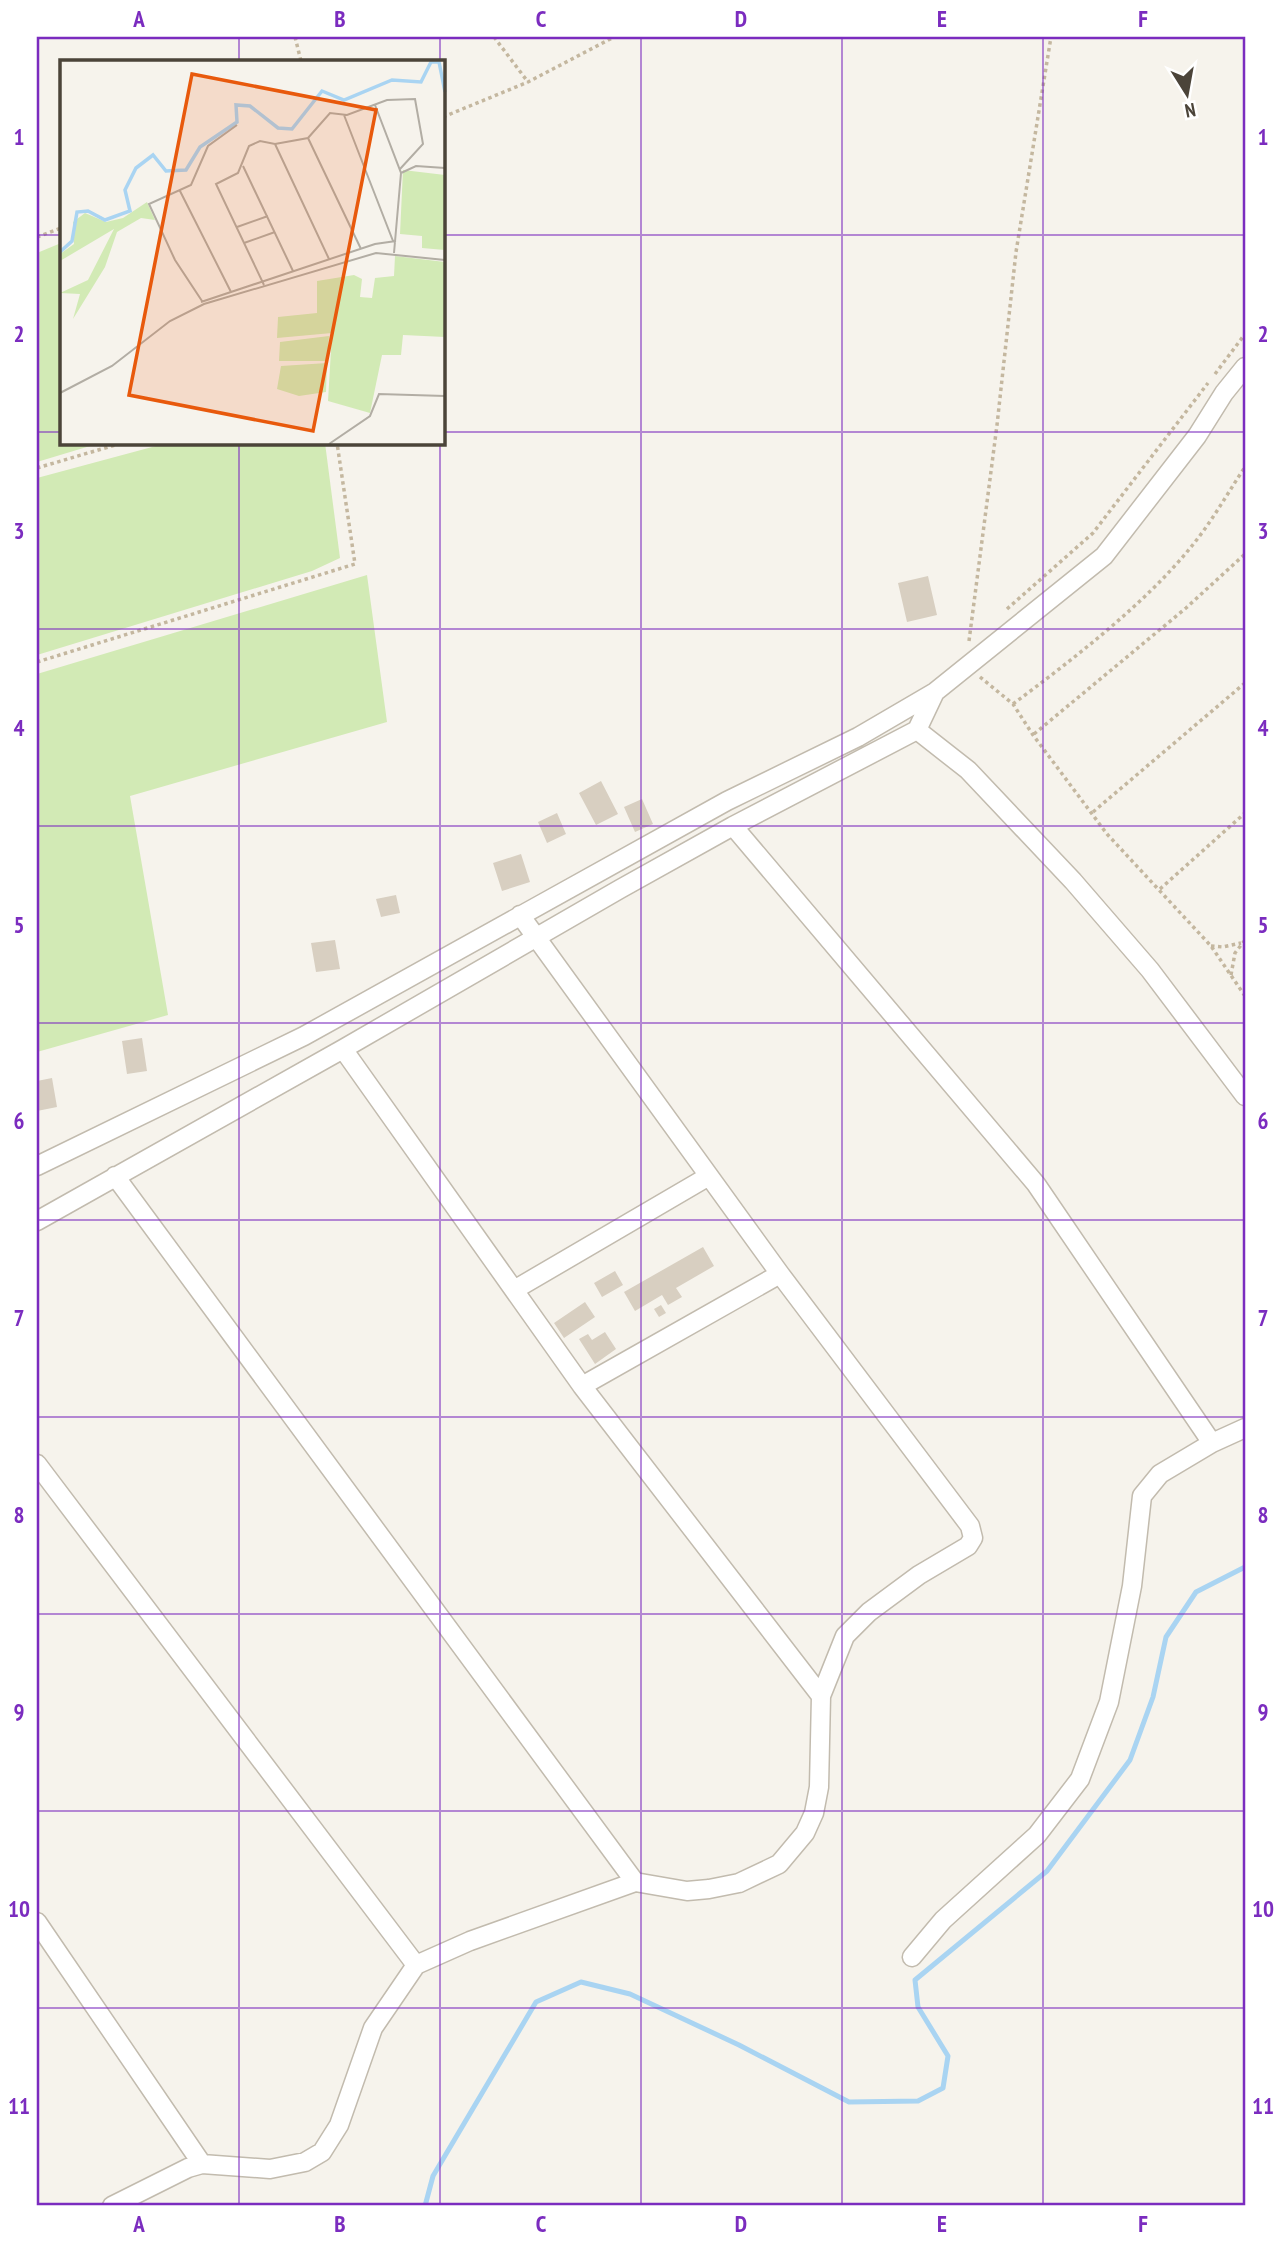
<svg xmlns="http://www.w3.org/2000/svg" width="1282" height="2243" viewBox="0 0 1282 2243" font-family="'PT Sans Narrow',sans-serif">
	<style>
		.green { fill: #d2eab5 }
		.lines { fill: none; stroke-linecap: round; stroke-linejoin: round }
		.stream { stroke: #a9d4f2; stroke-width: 5 }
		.building { fill: #d8cfc1 }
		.minor-casing { stroke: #c2bbae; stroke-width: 21 }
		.path { stroke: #c4b79f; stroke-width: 3.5; stroke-dasharray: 3.5 3.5; stroke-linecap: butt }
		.minor { stroke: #fff; stroke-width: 18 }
		.grid { fill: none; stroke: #7b2cbf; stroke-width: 2; stroke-opacity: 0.55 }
		.inset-river { fill: none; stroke: #a9d4f2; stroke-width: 3.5 }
		.inset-road { fill: none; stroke: #b2ada4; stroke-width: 2 }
		.view { fill: #e8590c; fill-opacity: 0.15; stroke: #e8590c; stroke-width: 3.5 }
		.inset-edge { fill: none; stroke: #4b4439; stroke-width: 3.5 }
		.neatline { fill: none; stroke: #7b2cbf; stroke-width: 2.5 }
		.grid-label { font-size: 23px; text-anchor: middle; font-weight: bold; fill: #7b2cbf }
	</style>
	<rect width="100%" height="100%" fill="#f6f3ec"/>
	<path class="green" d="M61,243v200h39l-63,19v-209z
		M167,443h158l15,115 -28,13 -275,84v-177z
		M367,575l20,147 -257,74 38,219 -131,37v-378z"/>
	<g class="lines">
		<path class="stream" d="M425,2206l8,-30 103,-174 45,-20 49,12 109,51 110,57 69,-1 25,-13 5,-32 -30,-49 -3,-27 132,-109 83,-111 23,-63 13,-60 30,-45 49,-25"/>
	</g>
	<path class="building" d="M928,576l9,39 -30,7 -9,-39z
		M601,781l17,33 -22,11 -17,-32z
		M642,799l11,25 -18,8 -11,-25z
		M557,813l9,21 -19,9 -9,-21z
		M521,854l9,28 -28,9 -9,-28z
		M396,895l4,18 -19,4 -5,-18z
		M335,940l5,29 -24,3 -5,-29z
		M142,1038l5,33 -20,3 -5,-33z
		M52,1078l5,29 -20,4v-30z
		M703,1247l11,19 -38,22 6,9 -14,8 -6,-10 -27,16 -11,-19z
		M615,1271l8,14 -21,12 -8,-14z
		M585,1302l10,15 -31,21 -10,-15z
		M661,1305l5,8 -7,4 -5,-8z
		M605,1332l11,17 -21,15 -16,-25 9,-5 4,6z"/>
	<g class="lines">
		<defs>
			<path id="minor" d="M917,730l51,40 105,111 77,89 95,126
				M733,826l303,358 176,259
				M343,1049l239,337 239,310
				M37,1166l267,-130 423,-235 131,-64 77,-45 169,-136 93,-120 27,-43 21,-26
				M115,1176l520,706
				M37,1221l306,-172 277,-160 113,-63 184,-96 18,-38
				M514,1290l195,-114
				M582,1386l198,-112
				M37,1464l379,501
				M37,1922l165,242
				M912,1957l31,-37 94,-85 43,-56 29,-77 23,-116 10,-90 18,-22 52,-31 33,-15
				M112,2206l76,-38 14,-4 68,5 35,-7 17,-10 17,-27 34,-97 43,-63 54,-24 165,-59 52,9 22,-2 30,-6 40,-19 26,-31 9,-20 5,-26 2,-91 24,-60 24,-24 50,-37 49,-29 5,-8 -3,-12 -190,-252 -260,-359"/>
		</defs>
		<use href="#minor" class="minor-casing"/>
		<path class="path" d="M295,37l6,24
			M494,37l34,45
			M443,117l85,-35 86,-45
			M37,237l24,-9
			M1215,374l30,-40
			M37,468l85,-25
			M1007,609l86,-76 115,-150
			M969,641l28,-216 19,-173 35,-215
			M37,662l318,-98 -18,-121
			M980,677l33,27 20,31 74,99 104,112 34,50
			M1013,704c59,-44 132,-100 178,-157 20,-24 36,-53 54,-80
			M1034,734l152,-126 59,-54
			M1093,812l152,-129
			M1160,889l85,-76
			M1211,946l12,1 18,-4
			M1231,975l4,-22 10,-13"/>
		<use href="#minor" class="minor"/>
	</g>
	<path class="grid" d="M239,37v24M440,37v24M641,37v2169M842,37v2169M1043,37v2169M37,235h24M443,235h802M37,432h24M443,432h802M239,443v1763M440,443v1763M37,629h1208M37,826h1208M37,1023h1208M37,1220h1208M37,1417h1208M37,1614h1208M37,1811h1208M37,2008h1208"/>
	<g transform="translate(60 60)">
		<rect width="385" height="385" fill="#f6f3ec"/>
		<path d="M343,110l42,5v75l-23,-2v-12l-22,-2zM87,142l8,18 -14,-2 -24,14 -12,35 -32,52 7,-25 -20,-1 28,-13 26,-51 -54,32v-7l14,-10 -1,-22 12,-9 21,9 17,-4zM335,196l50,6v75l-42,-2 -2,20h-19l-12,58 -42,-12 4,-68 -55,5 1,-21 39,-4v-32l37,-6 8,4 -2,18 12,1 3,-20 19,-2zM269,276l-2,25h-48l1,-19zM267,303l-1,29 -27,4 -22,-7 4,-23z" fill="#d2eab5"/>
		<path class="inset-river" d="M0,192l12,-11 5,-29 11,-1 17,9 25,-9 -5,-21 11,-22 17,-13 13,16 20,-1 14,-23 37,-25 -1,-17 14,1 28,22 14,1 30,-38 22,9 48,-20 29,2 10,-20h8l6,30"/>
		<path class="inset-road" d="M315,45l26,68 -7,80M284,55l49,126M248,78l53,111M215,84l54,115M183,106l50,105M341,113l15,-7 29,2M120,131l51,101M177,167l31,-11M184,183l31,-11M204,225l-48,-101 22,-11 11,-27 11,-5 15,3 33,-6 22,-25 17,2 40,-15 28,-1 8,45 -23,25M142,241l-27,-41 -26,-56 42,-19 17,-39 29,-21M141,242l174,-58 21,-3M0,333l52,-27 58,-45 34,-17 172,-51 69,7M269,384l41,-28 9,-22 66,2"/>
		<path class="view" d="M132,14l184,36 -63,321 -184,-36z"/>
		<rect width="385" height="385" class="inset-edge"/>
	</g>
	<rect width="1282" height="2243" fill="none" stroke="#ffffff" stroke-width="77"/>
	<g transform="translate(1187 94) rotate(169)" stroke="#ffffff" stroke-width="5" paint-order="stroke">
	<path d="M0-5L12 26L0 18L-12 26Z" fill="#4b4439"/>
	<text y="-10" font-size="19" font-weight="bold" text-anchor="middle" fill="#4b4439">N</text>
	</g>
	<rect x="38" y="38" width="1206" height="2166" class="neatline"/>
	<g class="grid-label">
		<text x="139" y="27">A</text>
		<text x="340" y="27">B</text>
		<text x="541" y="27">C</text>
		<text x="741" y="27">D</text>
		<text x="942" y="27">E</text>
		<text x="1143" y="27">F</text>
		<text x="19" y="145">1</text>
		<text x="1263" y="145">1</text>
		<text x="19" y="342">2</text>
		<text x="1263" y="342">2</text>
		<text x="19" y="539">3</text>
		<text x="1263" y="539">3</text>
		<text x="19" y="736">4</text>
		<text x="1263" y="736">4</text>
		<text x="19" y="933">5</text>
		<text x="1263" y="933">5</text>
		<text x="19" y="1129">6</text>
		<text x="1263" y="1129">6</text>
		<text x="19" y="1326">7</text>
		<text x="1263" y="1326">7</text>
		<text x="19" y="1523">8</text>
		<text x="1263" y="1523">8</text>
		<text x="19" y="1720">9</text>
		<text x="1263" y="1720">9</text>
		<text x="19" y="1917">10</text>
		<text x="1263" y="1917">10</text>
		<text x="19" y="2114">11</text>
		<text x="1263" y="2114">11</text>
		<text x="139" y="2232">A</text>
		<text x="340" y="2232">B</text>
		<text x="541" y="2232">C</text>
		<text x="741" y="2232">D</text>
		<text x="942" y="2232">E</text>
		<text x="1143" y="2232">F</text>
	</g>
</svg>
